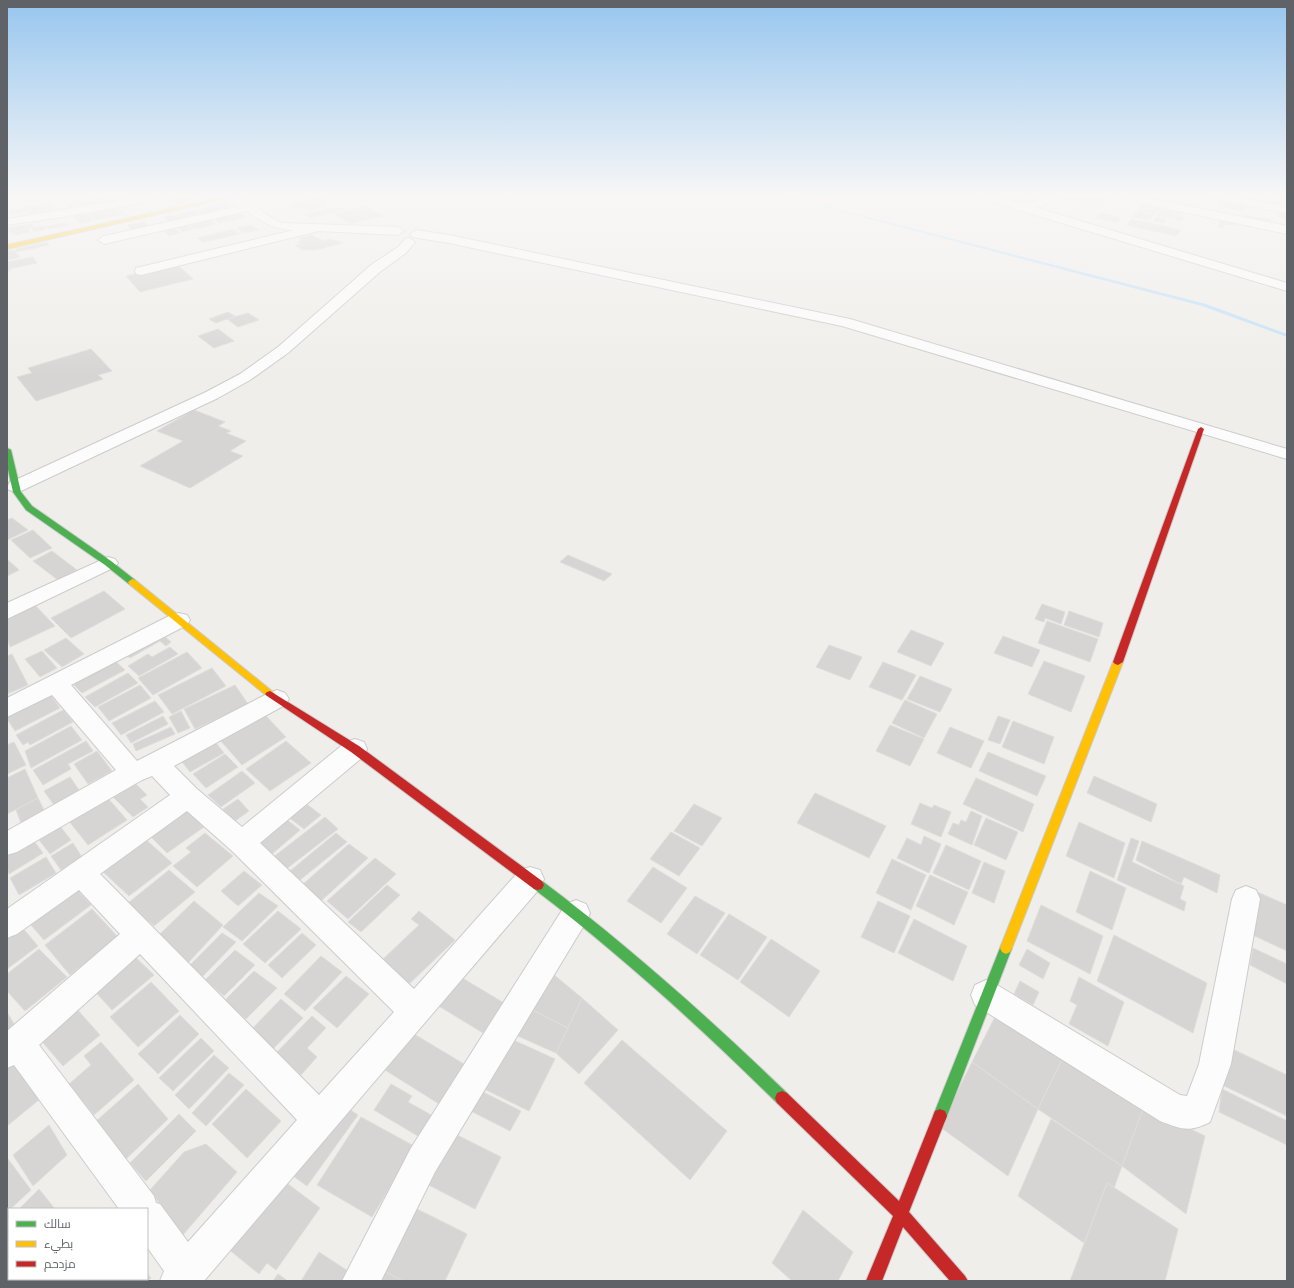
<svg xmlns="http://www.w3.org/2000/svg" width="1294" height="1288" viewBox="0 0 1294 1288" font-family="'Noto Sans',Cairo,sans-serif">
	<style>
		.lines { fill: none; stroke-linecap: round; stroke-linejoin: round }
		.stream { fill: #bfe0f9; fill-rule: evenodd }
		.building { fill: #d6d5d3; stroke: #deddd9 }
		.street-casing { stroke: #cbcccc; stroke-width: 2 }
		.fast-casing { stroke: #cacacb; stroke-width: 2 }
		.slow-casing { stroke: #cacacb; stroke-width: 2 }
		.jam-casing { stroke: #cacacb; stroke-width: 2 }
		.street { fill: #fdfcfc; fill-rule: evenodd }
		.fast { fill: #4caf50; fill-rule: evenodd }
		.slow { fill: #ffc107; fill-rule: evenodd }
		.jam { fill: #c62828; fill-rule: evenodd }
	</style>
	<rect width="100%" height="100%" fill="#efeeea"/>
	<g class="lines">
		<path class="stream" d="M785,197h6l415,107 81,30v3l-85,-31z"/>
	</g>
	<path class="building" d="M108,197l1,1 -12,3 -7,-3z
		M188,197l3,3 -14,3 -2,-3z
		M318,197l6,5 -28,6 -5,-4z
		M1067,197h34l-10,8 -27,-6z
		M1100,197h5l5,1 -6,6 -9,-2z
		M1265,199l16,3 -2,5 -15,-2z
		M80,200l4,3 -12,3 -4,-3z
		M93,200l6,4 -10,3 -5,-5z
		M1173,201l16,3 -3,4 -16,-3z
		M1224,201l22,4 -4,6 -23,-5z
		M49,203l5,6 -26,5 -1,-3 -16,3 -2,-3z
		M226,203l6,5 -29,7 -4,-5z
		M1143,203l10,2 -3,4 -10,-2z
		M84,204l4,3 -19,4 -4,-3z
		M319,204l4,3 -14,4 -4,-4z
		M366,206l17,10 -33,8 -16,-10z
		M1155,206l27,5 -3,4 -27,-5z
		M116,207l8,7 -29,6 -8,-7z
		M339,207l5,3 -34,8 -6,-4z
		M1140,208l16,3 -2,4 -17,-3z
		M197,210l4,5 -21,4 -4,-4z
		M239,211l7,6 -27,6 -7,-6 21,-5 1,2h2l-1,-2z
		M1136,212l17,3 -3,5 -17,-3z
		M1159,212l25,5 -3,4 -6,-1 1,-2 -20,-2z
		M1279,212l8,2v5l-9,-2z
		M85,213l8,7 -13,3 -7,-7z
		M1101,213l20,5 -4,4 -21,-4z
		M173,215l6,4 -10,3 -5,-5z
		M1238,215l33,4 -1,5 -33,-5z
		M1156,217l11,2 -3,4 -11,-2z
		M209,218l7,6 -21,5 -7,-6z
		M1132,219l49,11 -5,6 -50,-11z
		M1220,219l13,2v4l-9,-1v4l-5,-1z
		M144,222l5,5 -19,3 -2,-5z
		M66,223l2,2 -20,4 -2,-3z
		M185,223l8,6 -11,3 -7,-6z
		M32,224l2,3 -24,6 -3,-5z
		M250,225l9,5 -16,3 -6,-5z
		M43,226l3,3 -12,3 -3,-4z
		M173,226l7,7 -11,3 -7,-7z
		M28,229l2,3 -15,3 -2,-2z
		M233,229l7,5 -37,8 -6,-4z
		M311,235l13,6 6,-2 13,4 -27,7h-14l-7,-5 7,-1 -5,-2 5,-2 -3,-2z
		M47,242l2,3 -32,7 -2,-3z
		M14,250l6,7 -13,3v-9z
		M33,257l4,6 -28,6 2,2h-4v-9z
		M177,264l16,15 -53,13 -14,-16z
		M228,312l7,4 -19,7 -7,-4z
		M248,313l11,7 -21,7 -11,-8z
		M218,329l16,12 -20,7 -16,-12z
		M91,349l21,22 -14,4 5,4 -67,22 -19,-24 15,-4 -4,-5z
		M194,410l31,12 -7,4 13,5 -5,2 20,8 -16,10 13,5 -53,32 -50,-22 43,-25 -26,-10z
		M12,518l16,12 -21,10v-20z
		M33,530l19,18 -22,10 -19,-18z
		M52,551l25,19 -19,10 -25,-19z
		M568,555l44,19 -8,7 -44,-19z
		M7,559l12,11 -12,6z
		M104,591l21,18 -54,29 -20,-20z
		M32,602l23,24 -45,21 -3,-10v-23z
		M1042,604l23,8 -4,12 -16,-6 -1,4 -9,-3z
		M1069,611l34,12 -4,14 -35,-12z
		M1047,621l51,18 -8,23 -52,-19z
		M911,630l33,13 -13,23 -34,-14z
		M161,633l10,9 -5,4 -6,-5 -30,17 -5,-4z
		M1003,636l37,14 -8,17 -38,-14z
		M66,638l18,16 -22,13 -18,-17z
		M829,645l33,12 -12,23 -34,-13z
		M170,647l8,7 -39,22 -11,-10 20,-12 4,3z
		M42,651l15,17 -17,9 -15,-18z
		M187,652l15,16 -49,27 -15,-17z
		M12,654l16,31 -21,9v-38z
		M112,658l13,12 -43,23 -12,-12z
		M1044,661l41,15 -14,36 -43,-18z
		M883,662l33,13 -14,25 -33,-13z
		M212,668l14,18 -54,28 -14,-19z
		M128,673l10,10 -43,24 -10,-10z
		M920,676l32,13 -12,23 -33,-13z
		M140,685l11,13 -42,23 -11,-14z
		M235,685l13,19 -53,25 -11,-20z
		M49,693l11,15 -45,23 -8,-12v-5z
		M905,700l32,14 -13,24 -32,-15z
		M155,701l9,11 -43,23 -9,-12z
		M63,710l10,12 -43,23 -2,-3 -5,3 -7,-10z
		M181,711l9,17 -12,5 -9,-16z
		M263,713l23,24 -44,28 -23,-26z
		M163,716l5,8 -37,19 -5,-8z
		M998,716l12,4 -10,24 -12,-4z
		M1013,721l41,16 -10,27 -42,-17z
		M890,725l34,14 -14,27 -34,-15z
		M71,726l11,14 -51,28 -6,-17z
		M171,727l4,7 -39,17 -3,-7z
		M950,727l34,14 -13,27 -34,-15z
		M213,739l11,14 -34,19 -11,-14z
		M86,741l7,10 -25,13 3,5 -28,16 -10,-15z
		M286,741l25,22 -41,28 -24,-22z
		M14,742l12,23 -19,9v-29z
		M97,751l15,20 -24,13 -14,-20z
		M988,752l58,24 -9,20 -58,-25z
		M225,754l13,13 -32,21 -13,-14z
		M25,769l13,29 -31,16v-36z
		M242,771l13,12 -34,24 -13,-12z
		M1094,776l63,28 -6,18 -64,-29z
		M70,777l9,13 -25,15 -10,-14z
		M976,778l58,26 -11,28 -60,-28z
		M133,781l14,14 -7,4 8,8 -15,10 -22,-22z
		M815,793l71,33 -17,32 -72,-35z
		M106,796l21,24 -39,25 -20,-25z
		M38,798l6,12 -23,13 -5,-13z
		M238,799l11,12 -14,10 -12,-12z
		M300,799l21,16 -17,14 -21,-16z
		M920,803l12,5 2,-3 17,7 -10,25 -30,-13z
		M694,804l28,14 -20,28 -28,-15z
		M184,807l20,20 -37,26 -20,-20z
		M971,811l11,5 -10,29 -24,-11 5,-11 6,2 2,-5 5,2z
		M281,815l19,15 -28,24 -19,-15z
		M325,817l13,12 -53,41 -13,-12z
		M986,818l32,14 -12,28 -32,-15z
		M1079,822l46,21 -11,35 -48,-22z
		M60,826l11,14 -21,14 -11,-14z
		M671,832l29,16 -21,28 -29,-17z
		M205,833l28,23 -36,31 -24,-21 18,-14 -5,-4z
		M336,833l11,9 -52,42 -10,-9z
		M924,836l17,8 -12,29 -32,-15 10,-20 14,7z
		M31,837l12,16 -34,21 -2,-4v-18z
		M143,837l29,26 -43,33 -29,-27z
		M1131,838l8,3 -7,21 52,24 -4,13 6,3 -2,9 -67,-31z
		M1142,841l78,34 -3,18 -33,-16 -3,7 -45,-24z
		M73,843l9,14 -21,13 -10,-14z
		M349,844l19,14 -47,43 -19,-16z
		M946,845l35,16 -12,29 -36,-17z
		M46,857l10,16 -37,22 -9,-17z
		M375,858l21,16 -48,45 -21,-18z
		M892,859l34,16 -15,35 -35,-17z
		M984,862l21,9 -11,32 -22,-10z
		M653,867l34,21 -26,35 -34,-22z
		M169,870l26,22 -41,34 -26,-23z
		M244,871l18,14 -24,21 -17,-15z
		M1090,871l36,17 -14,42 -36,-18z
		M930,875l38,17 -14,33 -38,-19z
		M387,885l13,10 -39,37 -13,-10z
		M78,891l13,14 -47,35 -20,-23 28,-14 4,4z
		M1255,891l32,14v46l-41,-19z
		M259,893l19,13 -36,35 -19,-14z
		M695,896l30,17 -28,41 -30,-20z
		M194,901l29,24 -35,38 -30,-27z
		M878,901l32,15 -16,37 -33,-16z
		M1041,905l62,31 -13,38 -63,-33z
		M92,909l26,28 -48,38 -25,-30z
		M278,911l23,18 -36,34 -22,-19z
		M419,911l36,29 -48,46 -27,-24 39,-37 -8,-6z
		M729,914l38,23 -29,43 -38,-25z
		M914,919l53,27 -14,35 -55,-28z
		M21,926l17,20 -31,23v-33z
		M222,933l14,9 -34,35 -14,-10z
		M302,933l14,12 -34,33 -14,-13z
		M1114,935l93,48 -14,50 -96,-52z
		M771,939l49,32 -31,46 -49,-35z
		M1253,948l34,16v20l-37,-19z
		M39,949l28,28 -42,34 -18,-20v-17z
		M1027,949l23,14 -7,16 -24,-14z
		M235,950l20,15 -31,31 -19,-16z
		M129,951l25,24 -42,35 -24,-26z
		M321,956l21,16 -37,39 -21,-17z
		M547,969l35,29 -14,30 -41,-21z
		M254,971l23,17 -31,31 -22,-18z
		M454,973l50,30 -21,30 -51,-31z
		M346,976l23,18 -32,34 -24,-20z
		M1079,977l45,25 -16,44 -39,-22 8,-19 -7,-4z
		M1020,981l19,11 -6,13 -19,-11z
		M151,982l28,29 -41,36 -28,-30z
		M582,998l36,32 -39,44 -23,-21z
		M281,999l22,19 -33,34 -22,-19z
		M527,1007l41,21 -12,25 -45,-20z
		M76,1008l24,27 -37,31 -24,-28z
		M998,1011l67,42 -27,56 -66,-47z
		M7,1012l10,17 -10,7z
		M180,1015l19,19 -41,40 -20,-20z
		M312,1016l14,12 -19,20 10,9 -16,18 -25,-22z
		M404,1028l65,39 -25,40 -67,-42z
		M201,1038l13,13 -41,40 -14,-13z
		M509,1038l46,21 -26,52 -47,-23z
		M622,1040l105,91 -37,49 -106,-97z
		M101,1042l33,38 -40,35 -25,-31 22,-19 -7,-9z
		M1226,1046l61,29v41l-67,-32z
		M1065,1053l79,53 -22,60 -84,-57z
		M214,1055l15,13 -40,41 -14,-14z
		M14,1061l26,38 -33,27v-60z
		M972,1062l66,47 -30,67 -68,-49z
		M229,1073l15,12 -38,41 -14,-13z
		M138,1084l30,35 -42,40 -31,-37z
		M391,1084l21,12 -4,6 27,15 -12,22 -49,-29z
		M473,1087l48,24 -11,20 -49,-25z
		M246,1089l35,32 -34,37 -35,-34z
		M1222,1089l65,32v24l-68,-33z
		M340,1103l18,12 -51,71 -18,-13z
		M1144,1106l61,30 -19,78 -64,-48z
		M179,1114l17,17 -50,50 -16,-18z
		M361,1117l53,29 -42,71 -55,-32z
		M1051,1119l71,47 -8,22 -7,-5 -23,60 -66,-47z
		M49,1125l18,30 -34,31 -20,-31z
		M449,1131l52,26 -26,52 -54,-28z
		M206,1144l31,28 -55,64 -32,-46 34,-38z
		M8,1159l23,31 -24,22v-51z
		M280,1178l40,30 -44,62 -9,-7 -8,11 -32,-26z
		M1107,1183l71,46 -13,52h-95z
		M39,1189l16,20h-36z
		M413,1207l54,27 -22,47h-42l-21,-11z
		M803,1210l50,42 -15,29h-46l-20,-18z
		M9,1219v60h15l-2,2h-15v-60z
		M319,1252l29,19 -7,10h-40z
		M382,1270l21,11h-27z
		M147,1273l4,5 -3,3h-44l-2,-2h45z
		M278,1274l10,7h-15z
		M34,1279h47l2,2h-51z"/>
	<g class="lines">
		<defs>
			<path id="street" d="M137,197h23l-5,3 -92,17 -56,8v-6z
				M230,197h12l31,22 9,4 116,4 6,4 -6,4 -79,-4 -178,44 -5,-1 -1,-3 1,-3 158,-38c-21,-1 -30,-7 -47,-19l-143,33 -6,-4 6,-4 136,-30z
				M982,197h17l27,8 20,-8h15l-24,11 250,75v8l-265,-80 -39,-12z
				M1121,197h22l144,29v8l-161,-34z
				M1214,197h23l50,10v6l-68,-13z
				M416,230l33,5 401,84 437,130v10l-445,-133 -393,-83 -37,-6 -2,-3z
				M409,238l6,4 -9,11 -25,18 -93,82 -38,27 -32,18 -197,93 -6,1 -8,-3 2,-6 197,-91 34,-18 38,-27 93,-82 27,-18 7,-8z
				M108,557l7,2 3,4 -3,4 -108,52v-16z
				M179,613l8,2 3,5 -3,5 -116,60 66,76 132,-68 8,-3 8,3 4,6 -4,6 -111,61 23,23 45,38 104,-85 9,-3 9,3 3,7 -3,7 -104,87 154,146 106,-119 10,-3 10,3 4,9 -4,9 -336,393h-44l4,-10 -17,-24v-38h-28l-105,-144 -7,3v-37l113,-97 -41,-44 -62,44 -10,4v-29l163,-114 -18,-19 -10,4 -125,72 -10,3v-24l109,-61 -64,-75 -45,22v-19l164,-83zM187,811l45,40 162,161 -75,83 -219,-221zM140,954l157,166 -109,122 -28,-38 -4,-1 -2,-7 -115,-151z
				M1246,886l10,4 4,9 -29,165 -21,58c-21,11 -29,7 -50,-1l-185,-116 -4,-10 4,-10 11,-5 11,5 183,110 7,1 12,-32 33,-165 4,-9z
				M576,900l10,4 4,9 -4,9 -151,250 -54,109h-39l69,-133 155,-244z"/>
			<path id="fast" d="M7,448l4,2 10,42 11,14 79,55 24,19 1,2 -1,2h-6l-24,-19 -79,-55 -13,-18 -6,-27z
				M538,880l4,1c87,65 167,137 245,212l2,5 -2,5 -5,2 -5,-2c-77,-76 -157,-149 -243,-214l-2,-4 2,-4z
				M1006,942l4,2 2,4 -65,168 -2,5 -5,2 -5,-2 -2,-5 67,-168 2,-4z"/>
			<path id="slow" d="M224,197h8l-225,52v-4z
				M132,579l3,1 138,112 2,2 -2,2h-6l-138,-112 -1,-2z
				M1118,659l5,3 -111,286 -2,4 -4,2 -4,-2 -2,-4 113,-286z"/>
			<path id="jam" d="M1201,427l3,2 -81,233 -5,3 -3,-1 -2,-2 85,-233z
				M270,691l89,55 183,135 2,4 -2,4 -4,1 -4,-1 -183,-137 -84,-56 -2,-2 2,-2z
				M782,1091l5,2 112,108 36,-90 5,-2 5,2 2,5 -38,96 56,64 3,5h-18l-47,-54 -21,54h-16l27,-65 -116,-113 -2,-5 2,-5z"/>
		</defs>
		<use href="#street" class="street-casing"/>
		<use href="#fast" class="fast-casing"/>
		<use href="#slow" class="slow-casing"/>
		<use href="#jam" class="jam-casing"/>
		<use href="#street" class="street"/>
		<use href="#fast" class="fast"/>
		<use href="#slow" class="slow"/>
		<use href="#jam" class="jam"/>
	</g>
	<linearGradient id="sky" x2="0" y2="1"><stop stop-color="#97c6ef"/><stop offset="0.52" stop-color="#f8f7f6"/><stop offset="1" stop-color="#f8f7f6" stop-opacity="0"/></linearGradient>
	<rect width="1294" height="377" fill="url(#sky)"/>
	<rect width="1294" height="1288" fill="none" stroke="#5f6368" stroke-width="16"/>
	<rect x="8" y="1208" width="140" height="72" fill="#ffffff" stroke="#bfc1c3"/>
	<rect x="16" y="1221" width="20" height="6" fill="#4caf50" stroke="#bfc1c3"/>
	<text x="44" y="1228" font-size="12" fill="#5f6368">سالك</text>
	<rect x="16" y="1241" width="20" height="6" fill="#ffc107" stroke="#bfc1c3"/>
	<text x="44" y="1248" font-size="12" fill="#5f6368">بطيء</text>
	<rect x="16" y="1261" width="20" height="6" fill="#c62828" stroke="#bfc1c3"/>
	<text x="44" y="1268" font-size="12" fill="#5f6368">مزدحم</text>
</svg>
